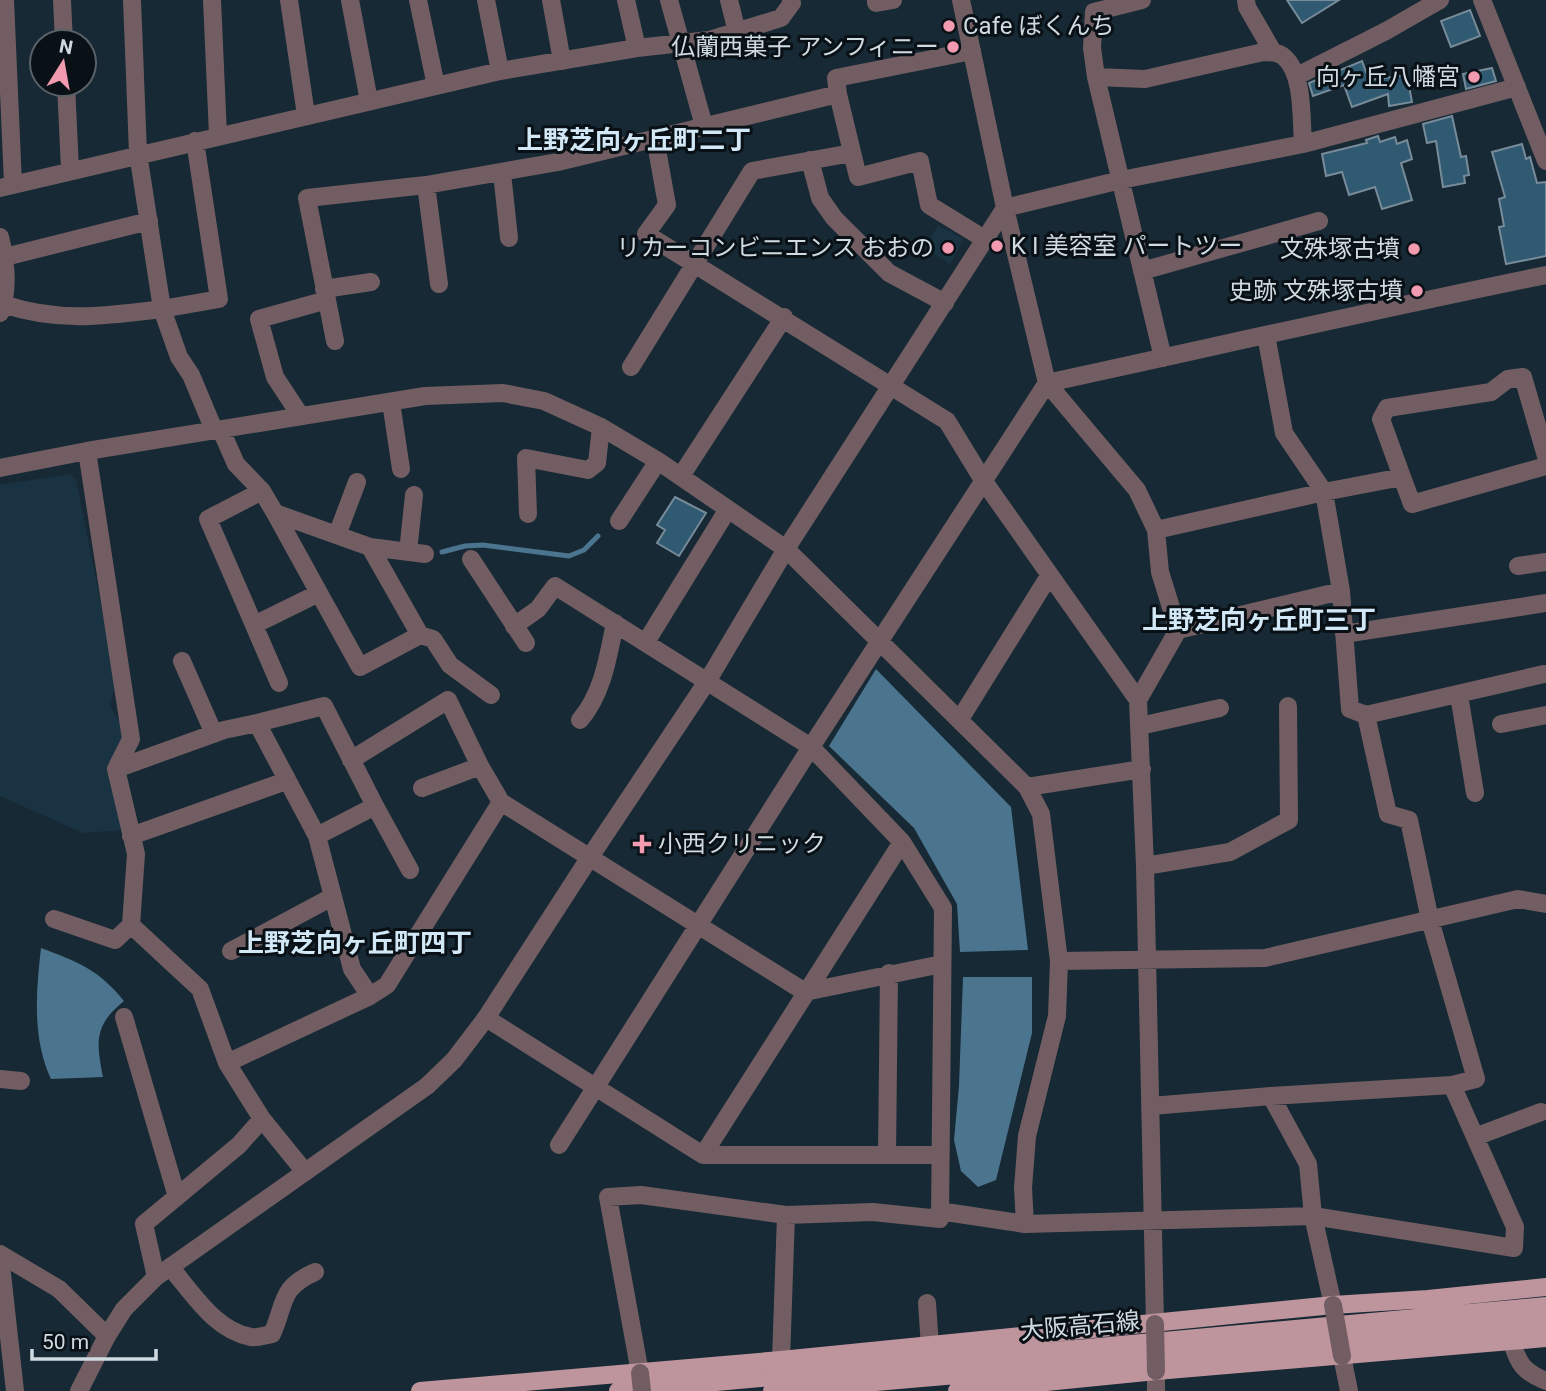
<svg xmlns="http://www.w3.org/2000/svg" width="1546" height="1391" viewBox="0 0 1546 1391" font-family="Roboto,'Noto Sans JP',sans-serif">
	<style>
		.built { fill: #1a3342 }
		.water { fill: #4b758f }
		.lines { fill: none; stroke-linecap: round; stroke-linejoin: round }
		.stream { stroke: #4b758f; stroke-width: 5 }
		.building { fill: #305a72; stroke: #778b99; stroke-width: 2 }
		.minor { stroke: #725e62; stroke-width: 18 }
		.tertiary { stroke: #725e62; stroke-width: 18 }
		.primary { stroke: #be949d; stroke-width: 18 }
		.minor-bridge { stroke: #725e62; stroke-width: 18 }
		.poi-dot { fill: #f29aaf; stroke: #091116; stroke-width: 2.5 }
		.labels { text-anchor: middle; stroke-width: 6; stroke-linejoin: round; paint-order: stroke }
		.poi-label { font-size: 24px; fill: #cfdae1; stroke: #091116; text-anchor: end }
		.street-label { font-size: 24px; fill: #cfdae1; stroke: #091116 }
		.neighbourhood-label { font-size: 26px; font-weight: bold; fill: #d2e8f7; stroke: #091116 }
	</style>
	<rect width="100%" height="100%" fill="#172934"/>
	<path class="built" d="M938,225l26,14 -14,25 -25,-16z
		M70,474l6,5 40,202 -6,25 15,25 -14,41 10,58 -38,3 -83,-37v-311z"/>
	<path class="water" d="M876,669l135,138 17,143 -68,2 -3,-48 -43,-76 -85,-82z
		M41,948c37,14 57,21 83,53 -30,24 -28,41 -21,76l-52,2c-19,-41 -15,-87 -10,-131z
		M963,977h69v56l-36,147 -18,7 -17,-16 -7,-31 5,-54z"/>
	<g class="lines">
		<path class="stream" d="M442,552l23,-6 18,-1 86,11 15,-6 14,-14"/>
	</g>
	<path class="building" d="M1287,0h52l-37,23z
		M1470,10l10,26 -29,11 -10,-26z
		M1362,61l7,19 38,-5 5,27 -23,4 -1,-12 -36,13 -8,-22 -31,11 -4,-13z
		M1492,68l4,13 -30,8 -3,-15z
		M1452,116l9,41 5,-1 3,19 -5,1 1,7 -22,4 -7,-46 -9,2 -4,-19z
		M1378,136l2,6 15,-5 2,7 10,-4 5,19 -11,4 11,37 -30,9 -7,-22 -26,8 -7,-23 -16,4 -4,-22 45,-11 -1,-3z
		M1522,144l4,15 4,-2 7,26 9,-1v74l-40,8 -7,-37 5,-1 -5,-27 6,-2 -13,-45z
		M675,497l31,16 -27,43 -22,-13 8,-13 -8,-5z"/>
	<g class="lines">
		<path class="minor" d="M5,0l8,184
			M62,0l2,42
			M212,0l6,135
			M289,0l17,115
			M350,0l19,101
			M418,0l18,86
			M486,0l14,71
			M551,0l11,61
			M626,0l11,48
			M669,0l35,126
			M729,0l8,32
			M876,0v3l17,-3
			M1142,0l-48,12 -2,36 4,29 67,281
			M1246,0l1,7 26,45
			M1482,0l64,161
			M1297,76l89,-45 54,-31
			M1096,77l49,2 118,-27c7,0 16,0 21,5 20,17 17,62 19,87
			M66,84l4,86
			M838,94l20,83 62,-16 9,44 57,35
			M655,138l12,67 -21,29 301,187 36,59 155,220
			M195,141l24,158 -57,10 17,48 12,18 23,55
			M810,160l10,38 14,20 55,55 56,30
			M502,173l7,65
			M426,185l13,99
			M0,188l500,-117 137,-23 72,-8 72,-22 11,-15 -1,-3
			M0,237c6,23 9,54 0,76
			M5,257l144,-36
			M1142,271l177,-50
			M324,289l47,-7
			M3,304c56,19 103,12 159,5l-24,-156 -6,-153
			M1266,335l18,98 40,59 17,99 9,118 16,6 178,-41
			M335,341l-28,-143 119,-13 132,-23 280,-68 -2,-16 136,-27
			M631,367l121,-196 100,-18
			M391,402l10,67
			M300,415l-25,-38 -16,-58 68,-19
			M221,430l15,34 26,27 13,22 95,34 50,88 -60,32 -41,-74 -65,32 -46,-106 54,-28
			M87,451l44,288 -15,30 20,85 -5,71 69,64 27,74 35,56 43,53
			M0,468l87,-17 338,-55 78,-3 41,8 57,26 57,34 128,88 241,238 14,27 18,147 -2,55 -30,120 -4,52 2,36
			M681,476l103,-159
			M1402,477l-21,-58 6,-11 104,-16 17,-13 15,-2 23,79
			M275,513l44,80
			M528,514l-2,-56 62,12 9,-7 4,-36
			M619,521l39,-60
			M1156,530l168,-38 78,-15 10,27 134,-38
			M337,535l20,-53
			M370,547l55,7
			M408,552l6,-57
			M471,559l55,84
			M1518,566l28,-4
			M254,625l25,58
			M514,626l24,-17 17,-23 256,161 91,95 41,66 -3,311 -67,-7 -87,3 -145,-20 -33,2 32,176
			M1178,630l-18,-58 -4,-42 -19,-40 -90,-107 -42,-175 116,-28 182,-36 214,-57
			M1344,634l202,-31
			M420,635l13,4 17,26 41,30
			M646,642l82,-133
			M182,661l32,73
			M1459,695l16,98
			M1366,715l22,99 21,6 21,100 46,159 -24,6
			M960,719l89,-143
			M580,720c23,-27 28,-63 35,-97
			M257,723l67,-17 51,100 -58,30
			M1501,724l45,-9
			M1140,726l80,-18
			M351,760l97,-60 32,66 21,36
			M116,769l108,-39 33,-7 60,113 35,133 18,27
			M1027,787l115,-18
			M422,788l58,-22
			M375,806l35,64
			M131,836l155,-55
			M1145,866l85,-14 59,-32 -1,-114
			M54,919l61,21 16,-15
			M231,951l101,-54
			M1059,961l206,-3 253,-59 28,5
			M124,1017l53,180
			M486,1018l217,137h236
			M227,1063l143,-67 17,-11 114,-183 304,190 137,-28
			M0,1079l21,2
			M1452,1085l63,142 -1,21 -201,-32 -5,-52 -37,-68z
			M1151,1106l120,-10
			M1475,1137l66,-25
			M559,1145l252,-398 236,-364c166,-36 332,-74 499,-108
			M703,1155l199,-313
			M887,1155l2,-182
			M939,1211l86,13 288,-8 20,89
			M0,1254l59,35 48,47
			M170,1267c22,25 45,64 81,70 7,1 14,-2 21,-3 14,-31 7,-46 43,-62
			M156,1277l-12,-53 95,-79 23,-26
			M927,1303l3,43
			M1155,1324l-10,-458 -7,-166 40,-70 163,-39
			M1512,1342c6,22 12,30 34,39
			M1342,1356l7,35
			M781,1360l5,-145
			M1156,1371v20"/>
		<path class="tertiary" d="M0,1256l15,135
			M79,1391l28,-55 17,-27 32,-32 271,-191 27,-26 32,-42 104,-161 118,-177 78,-131 219,-341 -44,-208"/>
		<path class="primary" d="M420,1391l361,-31 552,-55 95,-6 118,-12
			M618,1391l928,-85
			M772,1391l774,-67
			M957,1391l199,-20 390,-33"/>
		<path class="minor-bridge" d="M1333,1305l9,51
			M1155,1324l1,47
			M640,1373l2,18"/>
	</g>
	<g class="poi-dot">
		<circle cx="949" cy="26" r="7"/>
		<circle cx="953" cy="47" r="7"/>
		<circle cx="1474" cy="77" r="7"/>
		<circle cx="997" cy="246" r="7"/>
		<circle cx="948" cy="248" r="7"/>
		<circle cx="1414" cy="249" r="7"/>
		<circle cx="1417" cy="291" r="7"/>
		<path d="M638.5 833.5h7v7h7v7h-7v7h-7v-7h-7v-7h7z"/>
	</g>
	<g class="labels">
		<g class="poi-label">
			<text x="963" y="34" text-anchor="start">Cafe ぼくんち</text>
			<text x="939" y="55">仏蘭西菓子 アンフィニー</text>
			<text x="1460" y="85">向ヶ丘八幡宮</text>
			<text x="1011" y="254" text-anchor="start">K I 美容室 パートツー</text>
			<text x="934" y="256">リカーコンビニエンス おおの</text>
			<text x="1400" y="257">文殊塚古墳</text>
			<text x="1403" y="299">史跡 文殊塚古墳</text>
			<text x="658" y="852" text-anchor="start">小西クリニック</text>
		</g>
		<g class="street-label">
			<text transform="translate(1080 1326) rotate(-5)" y="8">大阪高石線</text>
		</g>
		<g class="neighbourhood-label">
			<text x="634" y="149">上野芝向ヶ丘町二丁</text>
			<text x="1259" y="629">上野芝向ヶ丘町三丁</text>
			<text x="355" y="952">上野芝向ヶ丘町四丁</text>
		</g>
	</g>
	<g transform="translate(63 63) rotate(11)"><circle r="33" fill="#091116" stroke="#586167" stroke-width="2"/>
	<path d="M0-5L12 26L0 18L-12 26Z" fill="#f29aaf"/>
	<text y="-10" font-size="19" font-weight="bold" text-anchor="middle" fill="#cfdae1">N</text>
	</g>
	<path d="M32 1349v10h124v-10" fill="none" stroke="#cfdae1" stroke-width="3.5"/>
	<text x="42" y="1349" font-size="21" fill="#cfdae1" stroke="#091116" stroke-width="5" paint-order="stroke">50 m</text>
</svg>
